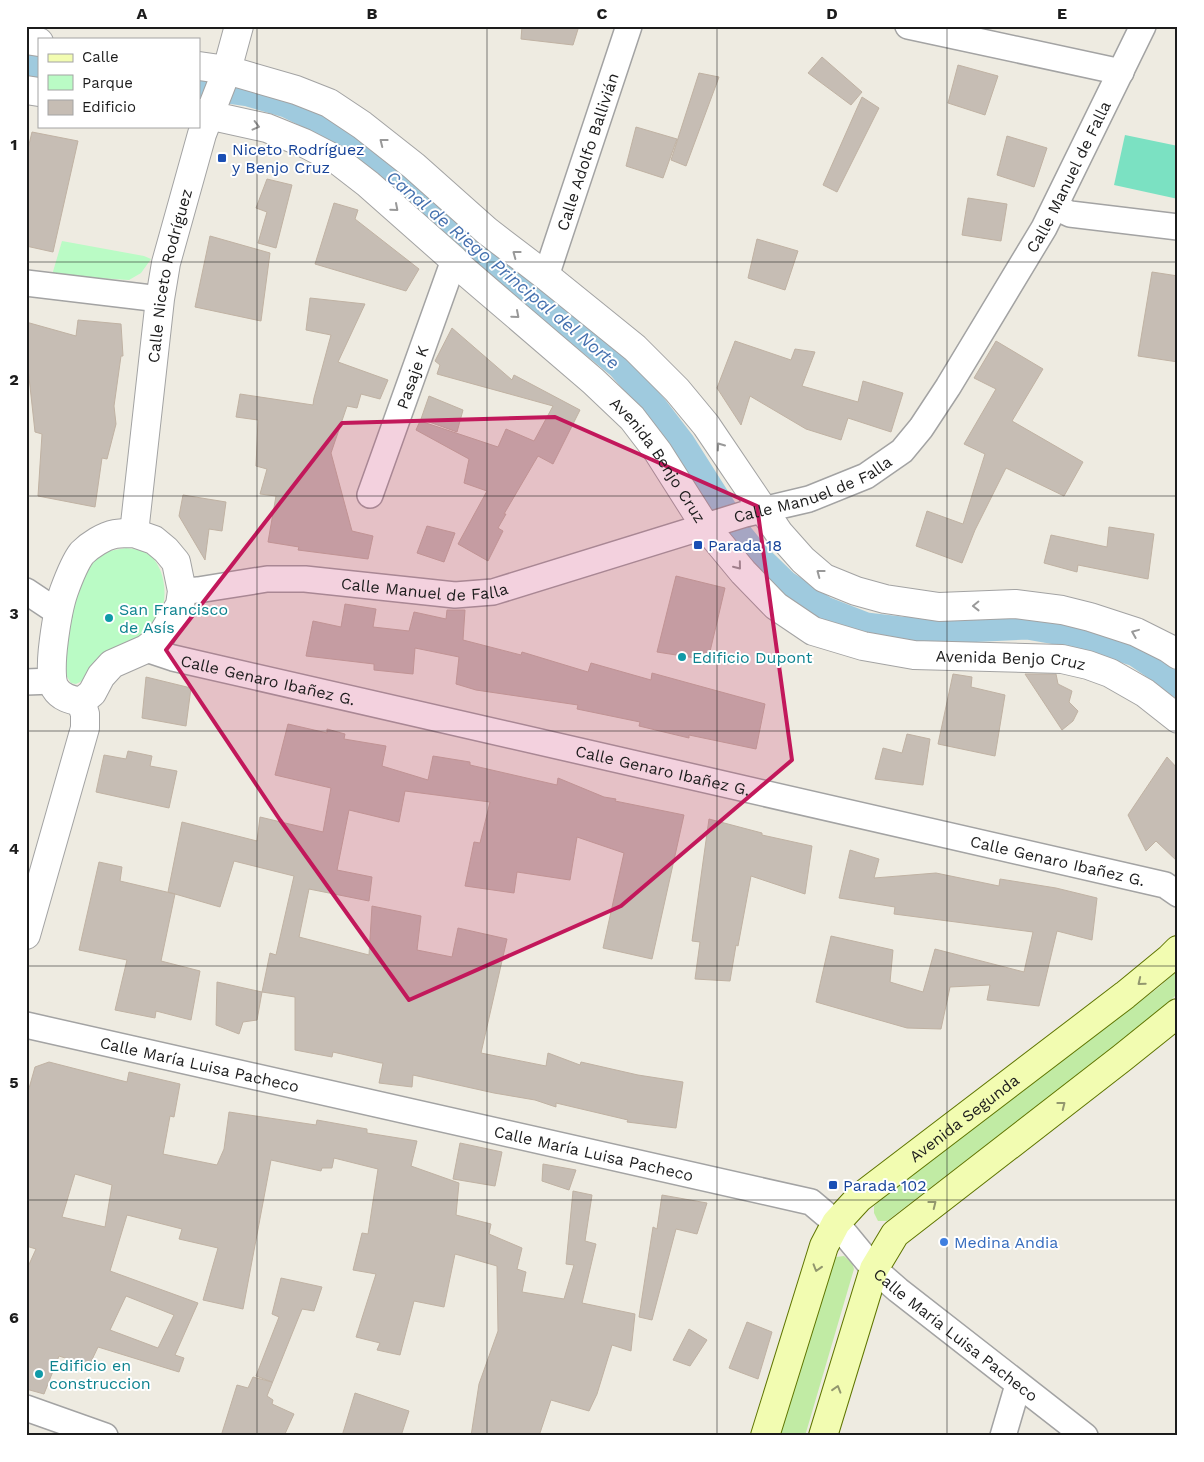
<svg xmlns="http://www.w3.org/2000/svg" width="1204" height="1462" viewBox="0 0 1204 1462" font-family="'Work Sans',sans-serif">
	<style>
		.grass { fill: #c1eba4 }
		.park { fill: #bafbc5 }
		.pitch { fill: #7be1c2 }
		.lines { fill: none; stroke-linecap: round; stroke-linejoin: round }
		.canal { stroke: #9fcade; stroke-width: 25 }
		.building { fill: #c6bdb4; stroke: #c0b2a3; fill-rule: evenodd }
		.minor-casing { stroke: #a3a3a3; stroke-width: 28 }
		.tertiary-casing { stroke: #a3a3a3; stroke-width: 30 }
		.secondary-casing { stroke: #5f7500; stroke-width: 30 }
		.minor { stroke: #fff; stroke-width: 25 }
		.tertiary { stroke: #fff; stroke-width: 28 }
		.secondary { stroke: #f2fcb1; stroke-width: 28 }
		.oneway { stroke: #999 }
		.oneway2 { stroke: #92976e }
		.marked { fill: #c2185b; fill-opacity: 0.2; stroke: #c2185b; stroke-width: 4; stroke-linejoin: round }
		.grid { fill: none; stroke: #1c1c1c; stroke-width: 1; stroke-opacity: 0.55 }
		.transit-dot { fill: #1a4fb4; stroke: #fff; stroke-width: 2 }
		.culture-dot { fill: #0f9aa8; stroke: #fff; stroke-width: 2 }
		.shop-dot { fill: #3f7fe0; stroke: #fff; stroke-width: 2 }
		.labels { text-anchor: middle; stroke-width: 4; stroke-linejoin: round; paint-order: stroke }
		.transit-label { font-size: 16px; fill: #164399; stroke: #fff; text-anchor: start }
		.street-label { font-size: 16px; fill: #1c1c1c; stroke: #fff }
		.culture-label { font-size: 16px; fill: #0d838f; stroke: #fff; text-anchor: start }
		.shop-label { font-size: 16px; fill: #366cbe; stroke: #fff; text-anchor: start }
		.water-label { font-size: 18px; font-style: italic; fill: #4571af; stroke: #fff }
		.neatline { fill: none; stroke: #1c1c1c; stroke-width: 2 }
		.grid-label { font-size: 16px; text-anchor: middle; font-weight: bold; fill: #1c1c1c }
	</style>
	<rect width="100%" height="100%" fill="#eeebe1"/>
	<path class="grass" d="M1178,970v23l-9,9 -46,38 -236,181h-9l-4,-8v-7l6,-6 279,-213z
		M844,1256l8,7 2,6 -49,167h-27l53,-170 5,-9z"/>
	<path class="park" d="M62,241l82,15 7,3 -10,14 -12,7 -77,-5z
		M126,548c19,2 28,6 35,24 5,14 5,32 -2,45 -8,13 -22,22 -34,31 -14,11 -29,21 -43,33l-6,3 -5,-1 -7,-11 -1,-10 11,-58 9,-27 12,-17 14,-9z"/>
	<path class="pitch" d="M1125,135l53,11v53l-64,-14z"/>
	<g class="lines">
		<path class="canal" d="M26,64l13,1
			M199,87l49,7 38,11 31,15 35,24 138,117 129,105 37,42 26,34 59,93 17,21 28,27 39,26 41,16 34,4 44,2 83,-4 57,10 51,17 28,19 15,12"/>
	</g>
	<path class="building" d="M522,26h57l-6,19 -52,-6z
		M822,57l40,35 -11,13 -43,-32z
		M958,65l40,11 -13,39 -37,-12z
		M699,73l20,4 -33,89 -15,-6z
		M862,97l17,11 -42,84 -14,-7z
		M636,127l41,12 -14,39 -37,-12z
		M32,132l46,9 -25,111 -27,-6v-89z
		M1007,136l40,12 -13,39 -37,-12z
		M267,179l25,6 -16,63 -18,-5 9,-31 -11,-4z
		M968,198l39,6 -6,37 -39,-6z
		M334,203l24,7 -3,9 64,50 -13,22 -91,-27z
		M210,236l60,17 -9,68 -66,-14z
		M757,239l41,12 -13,39 -37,-12z
		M1152,272l26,4v86l-40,-6z
		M310,298l55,6 -27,58 50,18 -8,19 -19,-5 -4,14 -10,-2 -16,47 21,78 21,5 -5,23 -70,-9 1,-3 -31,-5 8,-46 -16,-2 7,-25 -11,-3 2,-46 -22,-3 4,-23 73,11 1,-7 17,-63 -25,-5z
		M78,320l43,4 2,32h-2l-7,50 2,18 -9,35 -5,-1 -7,49 -57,-11 4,-62 -7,-2 -9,-82v-28l50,14z
		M452,328l60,52 2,-5 66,35 -27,54 -15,-8 -34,58h2l-8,14 5,3 -15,30 -30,-17 29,-53 -23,-8 5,-24 -53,-29 4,-9 78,26 8,-18 28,12 19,-35 -116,-32 3,-9 -5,-4z
		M735,341l56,19 4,-11 20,3 -13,34 56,16 5,-21 40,12 -12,39 -43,-14 -7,22 -35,-11 -56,-33 -9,29 -24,-37z
		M996,341l47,28 -31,52 71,41 -19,34 -58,-28 -31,62 -13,33 -46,-17 11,-35 36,13 22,-70 -21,-10 32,-55 -22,-11z
		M429,396l34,14 -6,22 -36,-13z
		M183,495l43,7 -4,29 -13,-2 -4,31 -26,-44z
		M427,526l28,7 -11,29 -27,-9z
		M1109,527l45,7 -6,45 -70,-14 -1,7 -33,-9 7,-28 56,12z
		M676,576l49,12 -17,72 -51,-8z
		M345,604l31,5 -3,18 36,4 5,-19 32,7 1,-9h18l-2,30 58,15 1,-3 66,20 3,-9 60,17 1,-7 113,31 -9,45 -67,-14v3l-50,-12 1,-4 -63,-13 1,-4 -102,-15 -20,-6 3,-27 -44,-9 -2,26 -39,-4v-6l-68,-8 7,-35 28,6z
		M953,674l19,3 -1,10 34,8 -10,61 -57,-12z
		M1025,674h31l2,10 14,7 -3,11 9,9 -5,10 -11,9z
		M146,677l45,11 -5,38 -44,-8z
		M288,724l39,9v-4l18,5 -1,5 42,7 -4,20 46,14 5,-24 37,6v3l87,20 1,-7 46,19 12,2 -1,2 69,14 -32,144 -49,-11 21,-95 -47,-16 -7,43 -53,-8 -3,21 -49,-7 9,-44 6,1 10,-41 -85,-11 -6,31 -50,-12 -12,60 35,7 -3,24 -60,-12 -10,48 70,18 3,-49 49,10 -4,34 35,7 6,-29 49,11 -26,114 65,13 2,-13 32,12 1,-3 57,13 45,7 -7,46 -49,-6 1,-2 -72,-17v4l-21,-7 -41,-7 -81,-18 -1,12 -33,-4 4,-20h-2l-48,-11 -1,5 -37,-7v-53l-33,-5 8,-39 6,2 18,-79 -60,-15 -14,46 -45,-13 -14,67 39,10 -9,49 -35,-9 -1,7 -40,-8 12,-50 -48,-10 20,-88 23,5 -2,14 55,13 -7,-2 14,-70 75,19 3,-24 63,15 8,-44 -56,-13z
		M907,734l23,5 -7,46 -48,-6 8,-31 19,5z
		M128,751l24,5 -2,10 27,5 -8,37 -73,-16 8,-37 22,4z
		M1167,757l11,12v93l-22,-21 -10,10 -18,-36z
		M709,819l53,14v2l50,11 -7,48 -54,-18 -13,70 -2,-1 -6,36 -35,-2 5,-37 -8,-1z
		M850,850l29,9 -5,19 62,-5 63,13 1,-7 56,9 41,10 -5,42 -35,-9 -18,75 -52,-6 3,-15 -40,2 -9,42 -34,-1 -91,-26 15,-66 62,14 -3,32 33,10 12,-43 89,23 9,-40 -139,-18 1,-7 -56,-9z
		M217,982l45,10 -5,28 -14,2 -4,12 -23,-9z
		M49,1062l78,20 2,-10 51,12 -6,33 -4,-1 -7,38 54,11 7,-16 5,-37 87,13 1,-5 50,9v4l50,8 -6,25 48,17 -3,32 35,9 -2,10 33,14 -5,21 9,3 -4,20 42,7 10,-34 -8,-1 7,-73 19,4 -7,46 11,3 -14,59 53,11 -4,37 -19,-6 -15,49 -8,17 -38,-11 -12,36h-68l8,-52 19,-53 -1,-65 -42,-12 -11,53 -30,-6 -14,54 -23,-5 3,-7 -24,-6 20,-63 -23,-4 9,-37 6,1 10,-65 -44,-11 -2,10h-10l-1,3 -50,-11 -28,149 -40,-9 15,-52 -39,-9 3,-10 -55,-14 -17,56 88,32 -23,52 9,3 -5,14 -81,-25 -9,19 -30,-10 -15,38 -18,-5v-118l10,-22 -10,-3v-147l9,-32zM75,1174l37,11 -7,42 -43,-10zM126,1296l48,19 -16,33 -48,-18z
		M460,1143l42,9 -7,34 -42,-7z
		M543,1164l33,6 -7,20 -27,-9z
		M662,1195l45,8 -10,31 -21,-5 -24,91 -13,-3 14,-90 4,2z
		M281,1278l41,9 -8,24 -12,-2 -35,87 6,4 -1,4 22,10 -10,22h-63l16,-51 11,3 5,-11 19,5 -16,-6 23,-59 -7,-3z
		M747,1322l25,10 -14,47 -29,-11z
		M689,1329l18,11 -17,26 -17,-6z
		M355,1393l54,18 -8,25h-59z"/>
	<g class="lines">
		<defs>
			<g id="minor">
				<path d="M908,26l213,46"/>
				<path d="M1055,207l15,7 108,13"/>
				<path id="s1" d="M546,276l83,-250"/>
				<path d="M26,283l134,16"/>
				<path id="s2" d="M370,495l84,-235"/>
				<path d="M26,591l33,22"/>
				<path id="s3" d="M182,591l16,-1 69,-11h38l150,16 38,-3 252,-78 64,-15 57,-23 36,-25 19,-23 27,-41 96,-159 99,-202"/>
				<path id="s4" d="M146,649l27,9 992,227 13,9"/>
				<path d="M26,682l27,-1"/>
				<path id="s5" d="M26,1025l785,177 25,21 38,46 24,21 187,146"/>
				<path d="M26,1408l79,28"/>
				<path d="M1003,1436l15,-51"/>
			</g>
			<g id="tertiary">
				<path d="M26,40l13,2"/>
				<path d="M199,66l28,4 69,20 33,13 33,22 52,41 73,65 59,45 89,72 42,42 29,35 73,108 24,27 21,18 32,13 29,8 54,8 76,-3 47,6 28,7 46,15 32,16 10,7"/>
				<path d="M26,90l13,2"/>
				<path id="s6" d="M199,113l68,15 37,15 33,17 31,24 86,76 6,7 133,114 39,37 26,34 47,74 38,46 33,34 37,25 50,15 51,9 148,4 26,6 22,8 35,20 33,26"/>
				<path id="s7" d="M134,533l26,-234 6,-36 36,-129 25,-64 12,-44"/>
				<path d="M134,533l20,7 12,10 10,12 6,29 -2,14 -20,33 -14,11 -34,15 -11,12 -9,17 -11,9c-9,-2 -20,-4 -26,-14 -9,-15 3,-80 9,-97 4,-11 11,-29 18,-38 8,-8 22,-17 33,-19 6,-1 13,-1 19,-1z"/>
				<path d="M26,935l59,-207v-14l-4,-12"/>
			</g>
			<g id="secondary">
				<path id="s8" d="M765,1436l59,-190 12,-23 23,-25 266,-203 45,-37 8,-8"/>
				<path d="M823,1436l51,-167 21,-35 227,-176 56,-45"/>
			</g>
		</defs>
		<use href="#minor" class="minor-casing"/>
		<use href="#tertiary" class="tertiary-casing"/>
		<use href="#secondary" class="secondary-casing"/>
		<use href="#minor" class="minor"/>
		<use href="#tertiary" class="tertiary"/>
		<use href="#secondary" class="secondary"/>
	</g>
	<defs><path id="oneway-chevron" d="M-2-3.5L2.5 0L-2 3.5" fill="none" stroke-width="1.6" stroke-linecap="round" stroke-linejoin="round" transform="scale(1.25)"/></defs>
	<g class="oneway">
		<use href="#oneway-chevron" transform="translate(256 126) rotate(14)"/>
		<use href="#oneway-chevron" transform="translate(383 142) rotate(-142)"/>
		<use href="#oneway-chevron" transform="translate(395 208) rotate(41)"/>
		<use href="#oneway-chevron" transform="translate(516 254) rotate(-143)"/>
		<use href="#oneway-chevron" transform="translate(516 315) rotate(41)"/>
		<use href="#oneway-chevron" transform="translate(720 446) rotate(-125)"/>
		<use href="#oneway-chevron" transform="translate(738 566) rotate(51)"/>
		<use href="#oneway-chevron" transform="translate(820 573) rotate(-143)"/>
		<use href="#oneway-chevron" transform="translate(976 606) rotate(179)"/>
		<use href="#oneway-chevron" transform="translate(1135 633) rotate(-158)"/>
	</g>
	<g class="oneway2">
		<use href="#oneway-chevron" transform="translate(1141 982) rotate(141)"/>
		<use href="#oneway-chevron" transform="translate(1062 1105) rotate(-38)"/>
		<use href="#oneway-chevron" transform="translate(933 1204) rotate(-38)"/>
		<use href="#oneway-chevron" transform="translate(817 1268) rotate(107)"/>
		<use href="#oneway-chevron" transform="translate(837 1389) rotate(-73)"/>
	</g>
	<path class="marked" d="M555,417l202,89 35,254 -171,146 -212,94 -129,-180 -114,-170 176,-227z"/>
	<path class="grid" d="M257,26v1410M487,26v1410M717,26v1410M947,26v1410M26,262h1152M26,496h1152M26,731h1152M26,966h1152M26,1200h1152"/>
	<g class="transit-dot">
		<rect x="217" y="153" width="10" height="10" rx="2.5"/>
		<rect x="693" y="540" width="10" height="10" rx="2.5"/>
		<rect x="828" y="1180" width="10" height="10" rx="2.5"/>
	</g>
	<g class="culture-dot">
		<circle cx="109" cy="618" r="5"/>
		<circle cx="682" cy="657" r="5"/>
		<circle cx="39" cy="1374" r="5"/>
	</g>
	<circle class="shop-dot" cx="944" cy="1242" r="5"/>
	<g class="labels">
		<g class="transit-label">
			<text x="232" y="155">Niceto Rodríguez<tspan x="232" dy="18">y Benjo Cruz</tspan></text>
			<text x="708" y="551">Parada 18</text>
			<text x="843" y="1191">Parada 102</text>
		</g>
		<g class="street-label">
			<text dy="6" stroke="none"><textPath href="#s1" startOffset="131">Calle Adolfo Ballivián</textPath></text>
			<text dy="6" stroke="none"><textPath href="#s3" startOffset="1069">Calle Manuel de Falla</textPath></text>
			<text dy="6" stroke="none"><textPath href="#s7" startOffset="260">Calle Niceto Rodríguez</textPath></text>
			<text dy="6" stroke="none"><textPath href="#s2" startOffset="125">Pasaje K</textPath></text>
			<text dy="6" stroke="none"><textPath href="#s6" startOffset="588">Avenida Benjo Cruz</textPath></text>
			<text dy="6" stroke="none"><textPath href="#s3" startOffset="649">Calle Manuel de Falla</textPath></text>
			<text dy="6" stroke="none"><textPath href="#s3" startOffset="244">Calle Manuel de Falla</textPath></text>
			<text dy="6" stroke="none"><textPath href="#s6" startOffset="1022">Avenida Benjo Cruz</textPath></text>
			<text dy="6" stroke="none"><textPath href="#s4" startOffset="126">Calle Genaro Ibañez G.</textPath></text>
			<text dy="6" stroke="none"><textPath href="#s4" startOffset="531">Calle Genaro Ibañez G.</textPath></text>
			<text dy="6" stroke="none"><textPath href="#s4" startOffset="936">Calle Genaro Ibañez G.</textPath></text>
			<text dy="6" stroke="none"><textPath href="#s5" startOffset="178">Calle María Luisa Pacheco</textPath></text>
			<text dy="6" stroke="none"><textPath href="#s8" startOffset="391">Avenida Segunda</textPath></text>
			<text dy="6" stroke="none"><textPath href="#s5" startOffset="582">Calle María Luisa Pacheco</textPath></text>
			<text dy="6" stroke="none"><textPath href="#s5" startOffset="1002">Calle María Luisa Pacheco</textPath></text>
		</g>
		<g class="culture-label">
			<text x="119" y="615">San Francisco<tspan x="119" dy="18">de Asís</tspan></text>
			<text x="692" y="663">Edificio Dupont</text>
			<text x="49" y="1371">Edificio en<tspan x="49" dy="18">construccion</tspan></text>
		</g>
		<g class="shop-label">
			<text x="954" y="1248">Medina Andia</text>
		</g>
		<g class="water-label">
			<text transform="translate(503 270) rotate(40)" y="6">Canal de Riego Principal del Norte</text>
		</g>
	</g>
	<rect width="1204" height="1462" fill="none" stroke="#ffffff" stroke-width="55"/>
	<rect x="38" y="38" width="162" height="90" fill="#ffffff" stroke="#a4a4a4"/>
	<rect x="48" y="54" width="25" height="8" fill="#f2fcb1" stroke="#a4a4a4"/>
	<text x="82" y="62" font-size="15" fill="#1c1c1c">Calle</text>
	<rect x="48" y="75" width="25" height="15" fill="#bafbc5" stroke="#a4a4a4"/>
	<text x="82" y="88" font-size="15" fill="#1c1c1c">Parque</text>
	<rect x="48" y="100" width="25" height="15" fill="#c6bdb4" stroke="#a4a4a4"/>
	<text x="82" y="112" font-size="15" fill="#1c1c1c">Edificio</text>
	<rect x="28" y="28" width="1148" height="1406" class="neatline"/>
	<g class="grid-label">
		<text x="142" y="19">A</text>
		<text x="372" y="19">B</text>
		<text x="602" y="19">C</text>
		<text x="832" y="19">D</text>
		<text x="1062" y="19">E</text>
		<text x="14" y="150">1</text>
		<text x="14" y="385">2</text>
		<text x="14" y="619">3</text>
		<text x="14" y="854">4</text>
		<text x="14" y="1088">5</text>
		<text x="14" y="1323">6</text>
	</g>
</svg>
